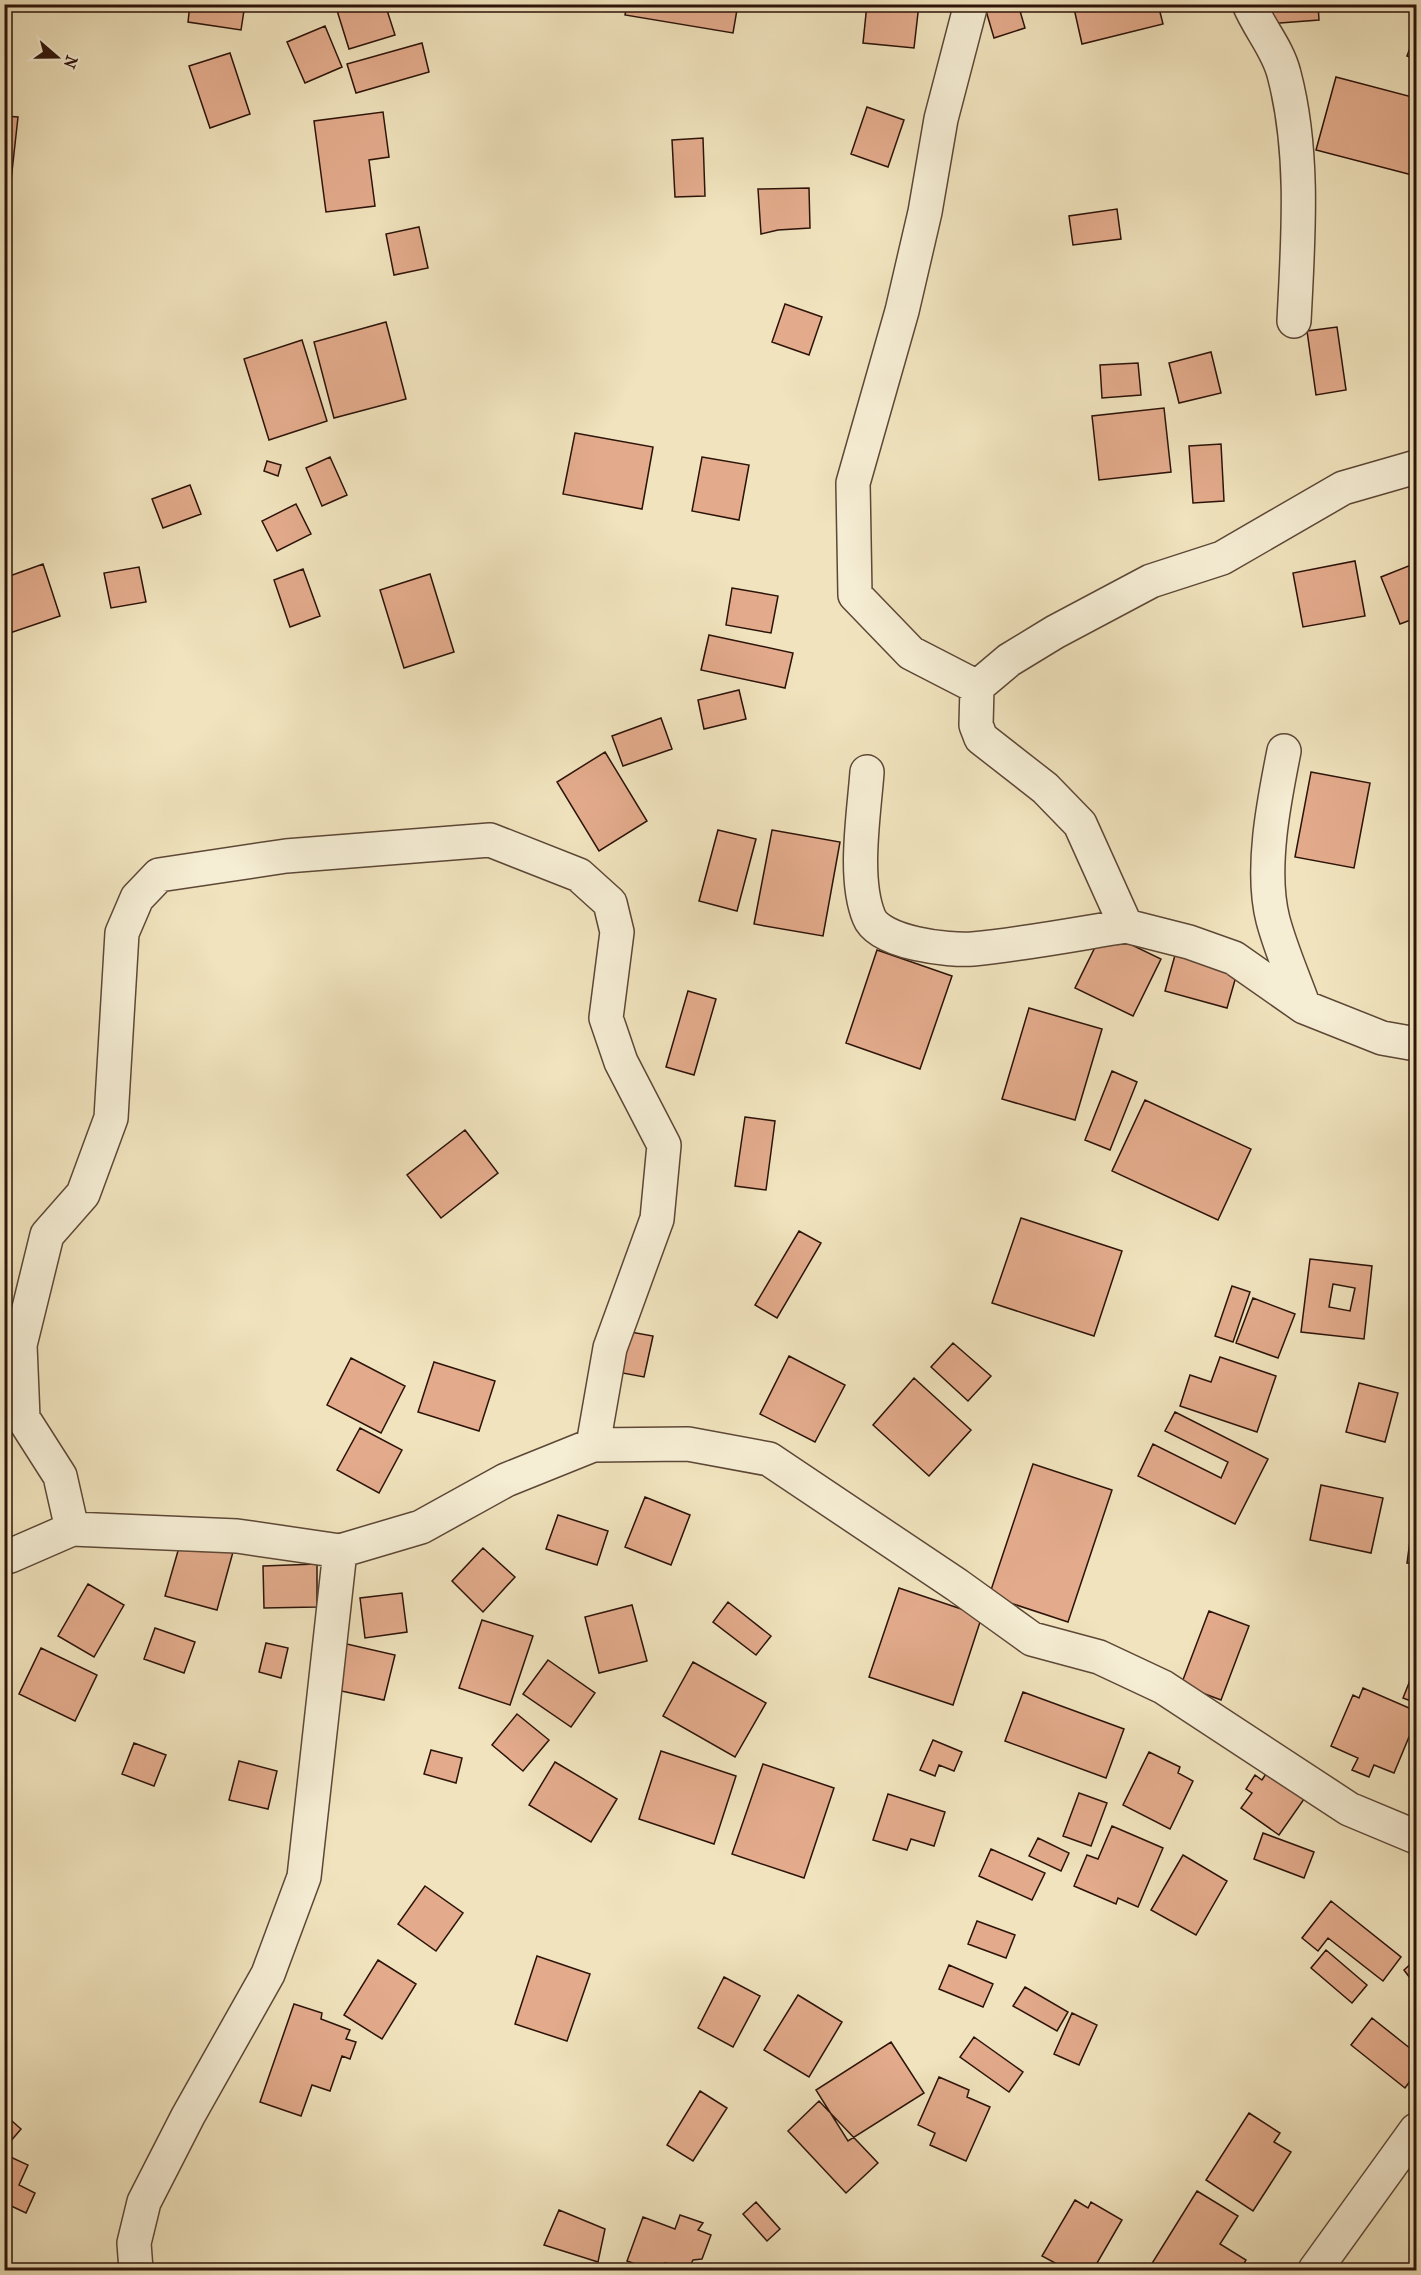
<svg xmlns="http://www.w3.org/2000/svg" width="1421" height="2275" viewBox="0 0 1421 2275" font-family="'IM FELL French Canon',serif">
	<style>
		.building { fill: #e3ab8c; stroke: #2c1309; stroke-width: 1.5; fill-rule: evenodd }
		.lines { fill: none; stroke-linecap: round; stroke-linejoin: round }
		.street-casing { stroke: #5d4736; stroke-width: 36 }
		.street { stroke: #f5edd4; stroke-width: 33 }
	</style>
	<rect width="100%" height="100%" fill="#f0e3bd"/>
	<filter id="stains"><feTurbulence type="fractalNoise" baseFrequency=".00333" numOctaves="4"/><feColorMatrix values="0 0 0 0 .2 0 0 0 0 .09 0 0 0 0 .02 0 0 0 .5 -.17"/></filter>
	<radialGradient id="worn" r=".72"><stop offset=".6" stop-color="#630" stop-opacity="0"/><stop offset="1" stop-color="#630" stop-opacity=".3"/></radialGradient>
	<path class="building" d="M190,4h55l-4,26 -53,-8z
		M335,4h50l10,31 -46,14z
		M627,4h111l-5,29 -108,-18z
		M867,4h52l-5,44 -51,-5z
		M984,4h34l7,24 -31,10z
		M1073,4h85l5,20 -81,20z
		M1267,4h51l1,16 -51,4z
		M325,26l17,41 -37,16 -18,-41z
		M1416,32v27l-9,-3z
		M422,43l7,29 -73,21 -9,-29z
		M230,53l20,61 -40,14 -21,-62z
		M1336,77l80,21v78l-100,-26z
		M867,107l37,13 -16,47 -37,-13z
		M383,112l6,45 -20,3 6,46 -49,6 -12,-91z
		M4,116l14,1 -10,91h-4z
		M703,138l2,58 -30,1 -3,-57z
		M809,188l1,40 -32,2 -17,4 -3,-45z
		M1117,209l4,30 -48,6 -4,-29z
		M419,227l9,41 -34,7 -8,-41z
		M785,304l37,13 -13,38 -37,-13z
		M386,322l20,77 -72,19 -20,-76z
		M1337,327l9,63 -30,5 -9,-64z
		M302,340l25,81 -58,19 -25,-81z
		M1211,352l10,41 -42,10 -10,-40z
		M1138,363l3,32 -39,3 -2,-33z
		M1164,408l7,64 -72,8 -7,-64z
		M575,433l78,14 -11,62 -79,-15z
		M1221,444l3,57 -31,2 -4,-57z
		M330,457l17,38 -25,11 -16,-38z
		M702,457l47,8 -10,55 -47,-9z
		M267,461l14,4 -3,11 -14,-5z
		M190,485l11,29 -38,14 -11,-29z
		M296,504l15,30 -34,17 -15,-30z
		M1355,561l10,55 -62,11 -10,-54z
		M1416,563v55l-16,6 -19,-47z
		M43,564l17,52 -56,19v-57z
		M139,567l7,35 -35,6 -7,-35z
		M303,569l17,47 -30,11 -16,-47z
		M430,574l24,78 -50,16 -24,-78z
		M732,588l46,8 -7,37 -45,-8z
		M709,635l84,18 -8,35 -84,-18z
		M739,690l7,29 -42,10 -6,-29z
		M661,718l11,31 -49,17 -11,-30z
		M605,752l42,69 -48,30 -42,-69z
		M1311,772l59,11 -16,85 -59,-11z
		M718,830l38,9 -19,72 -38,-10z
		M772,830l68,12 -17,94 -69,-12z
		M1103,931l58,28 -28,57 -58,-28z
		M1177,948l62,18 -12,42 -62,-17z
		M877,950l75,26 -32,93 -74,-26z
		M688,991l28,8 -22,76 -28,-8z
		M1029,1008l73,21 -27,91 -73,-21z
		M1112,1071l25,11 -27,68 -25,-10z
		M1145,1100l106,49 -33,71 -106,-49z
		M745,1117l30,4 -9,69 -31,-4z
		M465,1130l33,43 -57,45 -34,-43z
		M1021,1218l101,33 -28,85 -102,-33z
		M799,1231l22,12 -44,75 -22,-13z
		M1310,1259l62,7 -8,73 -63,-7zM1333,1284l22,4 -5,23 -21,-4z
		M1232,1286l18,6 -17,50 -18,-6z
		M1253,1298l42,16 -17,44 -42,-15z
		M625,1331l28,5 -9,41 -27,-5z
		M953,1343l38,33 -23,25 -37,-34z
		M789,1356l56,29 -30,57 -55,-28z
		M1220,1357l56,19 -19,56 -77,-26 10,-31 21,7z
		M351,1358l54,28 -24,47 -54,-28z
		M434,1362l61,19 -16,50 -61,-19z
		M914,1378l57,52 -42,46 -56,-51z
		M1359,1383l39,10 -13,49 -39,-10z
		M1175,1412l93,47 -33,65 -97,-48 15,-32 68,34 7,-16 -63,-31z
		M360,1428l42,22 -23,43 -42,-23z
		M1033,1464l79,26 -44,132 -79,-26z
		M1321,1485l62,13 -12,55 -61,-13z
		M1416,1496v68l-9,-1z
		M645,1497l45,18 -19,50 -46,-18z
		M558,1515l50,16 -11,34 -51,-16z
		M182,1537l51,15 -16,58 -52,-14z
		M483,1548l32,29 -32,35 -31,-31z
		M317,1564v43l-53,1 -1,-42z
		M88,1584l36,21 -30,52 -36,-21z
		M899,1588l83,28 -29,89 -84,-28z
		M402,1593l5,39 -42,6 -5,-40z
		M728,1602l43,34 -15,19 -43,-33z
		M632,1605l15,56 -48,12 -14,-56z
		M1209,1611l40,15 -28,74 -40,-15z
		M482,1620l51,16 -23,69 -51,-17z
		M155,1628l40,14 -11,31 -40,-14z
		M338,1642l57,13 -11,45 -57,-12z
		M266,1643l22,5 -7,30 -22,-6z
		M41,1648l56,27 -22,46 -56,-27z
		M548,1660l47,33 -24,34 -48,-33z
		M693,1662l73,41 -31,54 -72,-41z
		M1415,1668h1v35l-13,-5z
		M1363,1688l53,23v9l-22,53 -20,-8 -5,12 -17,-7 6,-12 -27,-12 22,-51 6,3z
		M1023,1692l101,37 -18,49 -101,-37z
		M517,1714l32,26 -26,31 -31,-26z
		M933,1740l29,12 -8,19 -15,-6 -4,11 -15,-6z
		M134,1743l32,12 -12,31 -32,-12z
		M431,1750l31,8 -6,25 -32,-9z
		M661,1751l75,25 -22,68 -75,-25z
		M1149,1752l31,15 -2,6 15,8 -23,48 -47,-24z
		M239,1761l38,10 -9,38 -39,-9z
		M555,1762l62,37 -26,43 -62,-37z
		M763,1764l71,24 -30,90 -72,-24z
		M1271,1766l38,26 -30,43 -38,-27 11,-15 -6,-4 9,-14 7,5z
		M1079,1793l28,10 -16,43 -28,-10z
		M888,1794l57,18 -11,34 -23,-7 -4,11 -34,-10z
		M1112,1826l51,22 -25,59 -20,-9 -2,6 -42,-18 13,-31 11,4z
		M1263,1833l51,19 -10,26 -50,-19z
		M1038,1838l31,15 -8,18 -32,-15z
		M991,1849l54,24 -13,27 -53,-24z
		M1183,1855l44,26 -31,54 -45,-25z
		M425,1886l38,27 -27,38 -38,-27z
		M1331,1901l70,56 -18,24 -55,-43 -10,13 -16,-13z
		M977,1921l38,14 -9,23 -38,-14z
		M1326,1950l41,35 -15,18 -41,-35z
		M537,1956l53,18 -23,67 -52,-17z
		M1416,1959v27l-12,-16z
		M378,1960l38,24 -34,55 -38,-24z
		M949,1965l44,19 -10,23 -44,-18z
		M724,1977l36,19 -27,51 -35,-19z
		M1025,1987l43,25 -11,19 -44,-25z
		M798,1995l44,27 -33,55 -45,-27z
		M294,2004l28,9 -1,6 29,11 -4,9 10,3 -6,17 -8,-3 -12,35 -18,-6 -11,31 -41,-14z
		M1072,2013l25,12 -18,40 -25,-11z
		M1372,2018l44,35v20l-11,15 -54,-43z
		M974,2037l49,35 -14,20 -49,-35z
		M891,2042l33,51 -76,48 -32,-51z
		M939,2077l30,13 -2,7 23,10 -24,54 -36,-16 5,-12 -17,-8z
		M700,2091l27,17 -34,53 -26,-16z
		M819,2101l59,62 -32,30 -58,-62z
		M1249,2113l31,20 -6,9 17,10 -38,59 -47,-31z
		M4,2114l17,15 -11,13 -6,-5z
		M4,2154l24,11 -9,20 16,8 -9,20 -19,-9 -3,4z
		M1197,2191l41,25 -18,28 26,16 -6,10h-81l-8,-5z
		M1075,2200l13,8 3,-6 31,18 -29,50h-25l-26,-14z
		M756,2202l24,27 -13,12 -24,-27z
		M559,2210l46,19 -7,33 -54,-17z
		M680,2215l23,8 -5,7 13,5 -9,24 -9,1 -5,10h-16l1,-4 -8,-3 -3,7h-10l-25,-9 16,-44 32,12z"/>
	<g class="lines">
		<defs>
			<path id="street" d="M971,4l-30,115 -16,93 -23,99 -49,172 2,112 56,58 66,34
				M1249,4c10,24 29,45 35,70 21,79 14,167 10,247
				M1416,467l-73,21 -121,70 -71,23 -96,51 -46,28 -32,27 -1,38 5,13 64,50 35,36 46,102 63,16 45,16 70,49 78,31 34,6
				M1284,751c-10,50 -24,119 -11,169 8,30 21,59 31,87
				M867,772c-3,42 -14,106 2,145 10,26 80,34 104,32 51,-5 103,-15 153,-23
				M72,1529l-12,-53 -37,-58 -3,-73 27,-110 36,-41 28,-76 11,-185 15,-35 22,-23 127,-19 204,-16 89,35 31,28 7,29 -11,86 15,44 43,83 -7,74 -47,129 -17,97
				M4,1556h6l62,-27 165,7 103,15 81,-24 85,-47 87,-35 95,-1 81,15 188,126 75,54 67,18 64,30 186,122 67,28
				M136,2270l-2,-27 10,-41 44,-86 80,-142 36,-97 36,-326
				M1315,2270l101,-140"/>
		</defs>
		<use href="#street" class="street-casing"/>
		<use href="#street" class="street"/>
	</g>
	<rect width="1421" height="2275" fill="none" stroke="#f0e3bd" stroke-width="24"/>
	<rect x="6" y="6" width="1409" height="2263" fill="none" stroke="#2c1309" stroke-width="3"/>
	<rect x="12" y="12" width="1397" height="2251" fill="none" stroke="#2c1309" stroke-width="1.5"/>
	<g transform="translate(57 57) rotate(110)" stroke="#f5edd4" stroke-width="4.5" paint-order="stroke">
	<path d="M0-4.5L10 22L0 15L-10 22Z" fill="#2c1309"/>
	<text y="-9" font-size="16" font-weight="bold" text-anchor="middle" fill="#2c1309">N</text>
	</g>
	<rect width="100%" height="100%" filter="url(#stains)"/>
	<rect width="100%" height="100%" fill="url(#worn)"/>
</svg>
